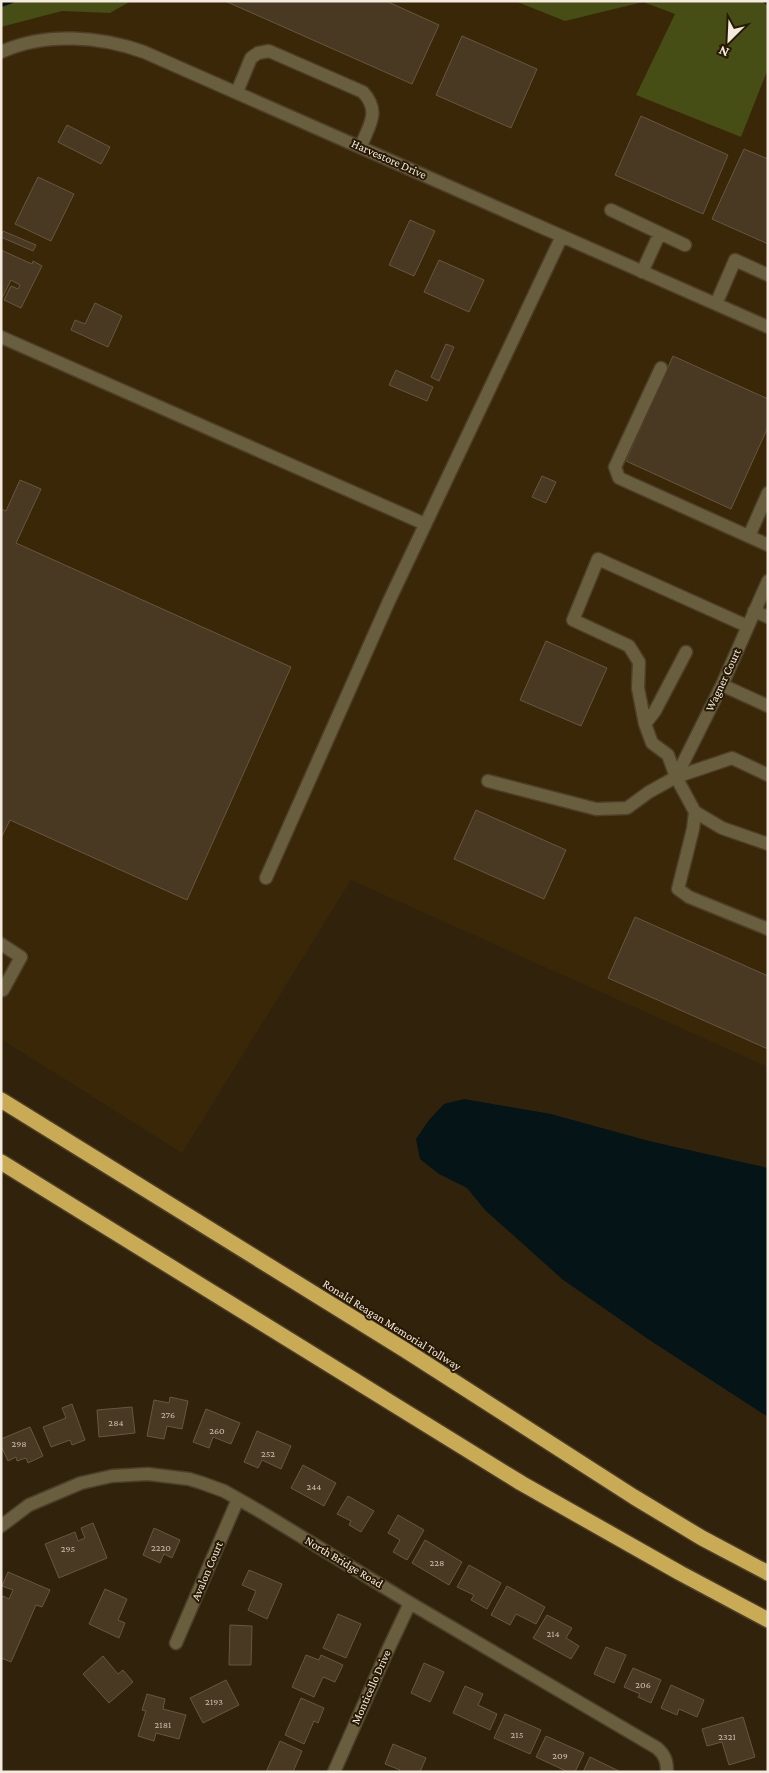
<svg xmlns="http://www.w3.org/2000/svg" width="769" height="1773" viewBox="0 0 769 1773" font-family="'Crimson Pro',serif">
	<style>
		.built { fill: #392708 }
		.green { fill: #464d15 }
		.water { fill: #051416 }
		.lines { fill: none; stroke-linecap: round; stroke-linejoin: round }
		.stream { stroke: #051416; stroke-width: 4.5 }
		.building { fill: #493922; stroke: #67573f }
		.minor-casing { stroke: #4c3e28; stroke-width: 15 }
		.highway-casing { stroke: #4c3e28; stroke-width: 18 }
		.minor { stroke: #695e3e; stroke-width: 12 }
		.highway { stroke: #c9ab56; stroke-width: 15 }
		.labels { text-anchor: middle; stroke-width: 4; stroke-linejoin: round; paint-order: stroke }
		.number-label { font-size: 10px; fill: #c9beae }
		.street-label { font-size: 12px; fill: #f4eadd; stroke: #271903 }
	</style>
	<rect width="100%" height="100%" fill="#31220b"/>
	<path class="built" d="M1,1h767v1066l-417,-187 -169,273 -181,-114z"/>
	<path class="green" d="M1,1h130l-21,12 -48,-2 -61,16z
		M515,1h253v68l-27,68 -105,-42 39,-81 -32,-12 -78,19z"/>
	<path class="water" d="M464,1099l87,15 98,27 119,27v249l-120,-78 -86,-60 -77,-69 -18,-22 -28,-14 -19,-15 -4,-20 13,-19 15,-16z"/>
	<g class="lines">
		<path class="stream" d="M765,1l3,2
			M1,5l11,-4"/>
	</g>
	<path class="building" d="M225,1h161l53,24 -27,59z
		M462,36l75,33 -26,59 -75,-33z
		M641,116l87,39 -25,59 -88,-39z
		M67,125l43,22 -9,17 -43,-22z
		M744,149l24,10v85l-56,-25z
		M38,177l36,17 -23,47 -36,-17z
		M410,220l25,11 -21,45 -25,-11z
		M3,231l33,14 -3,6 -32,-14z
		M1,250l31,14 1,-3 9,5 -21,42 -17,-8 7,-14 7,3 2,-4 -9,-5 -10,20z
		M439,260l45,20 -15,32 -45,-20z
		M95,303l27,13 -14,31 -37,-17 4,-10 10,4z
		M446,344l8,3 -15,34 -8,-4z
		M673,356l95,43v28l-37,82 -105,-48z
		M396,370l37,17 -6,14 -38,-16z
		M542,476l14,6 -10,21 -14,-6z
		M20,480l21,9 -25,54 275,124 -104,233 -177,-80 -9,18v-329l5,2z
		M546,641l61,27 -26,58 -61,-26z
		M476,810l90,40 -22,49 -90,-40z
		M635,917l133,59v73l-160,-71z
		M170,1397l18,4 -6,28 -15,-3 -3,13 -17,-3 7,-36 15,3z
		M72,1404l13,36 -13,5 -2,-5 -19,7 -8,-20 23,-9 -4,-10z
		M132,1407l3,26 -36,4 -2,-27z
		M206,1409l34,14 -9,21 -18,-7 -4,11 -16,-6z
		M30,1427l13,29 -15,7 -2,-5 -9,3 -1,-4 -8,4 -7,-15v-7z
		M257,1431l34,15 -10,23 -19,-9 -4,8 -14,-6z
		M303,1465l33,18 -12,23 -33,-18z
		M348,1496l26,15 -13,21 -12,-7 2,-4 -14,-7z
		M398,1515l26,15 -17,30 -14,-8 7,-12 -12,-7z
		M93,1523l14,35 -48,20 -14,-34 30,-12 3,9 7,-3 -4,-10z
		M154,1528l26,12 -8,18 -8,-4 -4,9 -17,-8z
		M425,1540l37,22 -13,23 -37,-22z
		M469,1565l32,18 -14,26 -16,-9 3,-5 -17,-8z
		M249,1570l33,14 -15,35 -19,-9 8,-19 -14,-6z
		M8,1572l42,18 -8,17 -6,-2 -25,57 -10,-4v-58l2,-4 6,3 4,-9 -11,-4z
		M507,1586l38,21 -9,17 -20,-10 -6,11 -19,-10z
		M105,1589l22,10 -9,21 7,3 -6,15 -30,-14z
		M338,1614l23,10 -15,34 -23,-10z
		M547,1615l25,13 -6,10 13,8 -8,13 -38,-21z
		M230,1625l22,1 -1,39h-22z
		M606,1647l20,8 -12,28 -20,-9z
		M306,1655l13,5 2,-5 22,10 -8,17 -12,-5 -9,20 -22,-10z
		M103,1656l15,18 5,-4 10,12 -24,21 -26,-29z
		M424,1663l20,9 -14,30 -19,-9z
		M633,1668l28,12 -10,23 -13,-6 2,-3 -16,-7z
		M226,1680l13,25 -36,18 -13,-25z
		M671,1685l33,15 -7,17 -18,-8 -2,6 -16,-7z
		M465,1686l18,8 -5,11 19,9 -7,16 -37,-17z
		M147,1694l18,5 -2,10 23,6 -7,24 -23,-6 -2,8 -16,-5 8,-25 -4,-1z
		M301,1698l23,10 -6,15 -4,-2 -10,23 -19,-9z
		M505,1714l36,16 -11,24 -36,-16z
		M743,1717l12,40 -26,8 -7,-23 -15,4 -5,-17z
		M546,1736l38,17 -9,19h-7l-32,-15z
		M280,1741l22,10 -9,21h-27z
		M393,1744l33,14 -6,14h-21l1,-2 -15,-6z
		M590,1757l31,15h-38z"/>
	<g class="lines">
		<defs>
			<path id="minor" d="M1,52c44,-20 99,-16 143,0l624,275
				M237,92l14,-34 7,-5 11,-2 94,41c18,20 6,33 -2,54
				M611,210l74,35
				M642,272l18,-39
				M716,304l19,-44 33,15
				M1,337l424,187
				M661,368l-46,99 4,11 149,67
				M749,536l19,-43
				M754,611l14,6
				M747,626l-149,-67 -25,61 56,26 10,16 -1,26 7,36 7,19 16,12 8,22 19,35 27,16 46,16
				M722,685l46,21
				M645,724l10,-13 31,-59
				M676,777l46,-92 46,-104
				M488,781l108,28 31,-1 22,-16 27,-15 56,-19 36,17
				M695,812l-2,17 -15,60 11,8 79,32
				M266,878l123,-277 173,-365
				M1,944l20,13 -18,33 -2,-1
				M1,1526l28,-21 52,-22 31,-7 36,-2 41,5 13,4 22,8 37,21 149,91 247,145c8,7 10,13 10,24
				M176,1643l62,-144
				M334,1772l52,-118 24,-51"/>
			<path id="highway" d="M1,1100l404,250 229,147 68,41 66,35
				M1,1162l520,321 159,90 88,47"/>
		</defs>
		<use href="#minor" class="minor-casing"/>
		<use href="#highway" class="highway-casing"/>
		<use href="#minor" class="minor"/>
		<use href="#highway" class="highway"/>
	</g>
	<g class="labels">
		<g class="number-label">
			<text x="168" y="1418">276</text>
			<text x="116" y="1426">284</text>
			<text x="217" y="1434">260</text>
			<text x="19" y="1447">298</text>
			<text x="268" y="1457">252</text>
			<text x="314" y="1490">244</text>
			<text x="161" y="1551">2220</text>
			<text x="68" y="1552">295</text>
			<text x="437" y="1566">228</text>
			<text x="553" y="1637">214</text>
			<text x="643" y="1688">206</text>
			<text x="214" y="1705">2193</text>
			<text x="163" y="1728">2181</text>
			<text x="517" y="1738">215</text>
			<text x="727" y="1740">2321</text>
			<text x="560" y="1759">209</text>
		</g>
		<g class="street-label">
			<text transform="translate(389 159) rotate(24)" y="4">Harvestore Drive</text>
			<text transform="translate(723 680) rotate(-65)" y="4">Wagner Court</text>
			<text transform="translate(392 1325) rotate(32)" y="4">Ronald Reagan Memorial Tollway</text>
			<text transform="translate(344 1562) rotate(31)" y="4">North Bridge Road</text>
			<text transform="translate(207 1571) rotate(-67)" y="4">Avalon Court</text>
			<text transform="translate(371 1687) rotate(-66)" y="4">Monticello Drive</text>
		</g>
	</g>
	<rect width="769" height="1773" fill="none" stroke="#f4eadd" stroke-width="5"/>
	<g transform="translate(729 40) rotate(204)" stroke="#271903" stroke-width="4" paint-order="stroke">
	<path d="M0-4L9 19L0 12L-9 19Z" fill="#f4eadd"/>
	<text y="-8" font-size="14" font-weight="bold" text-anchor="middle" fill="#f4eadd">N</text>
	</g>
</svg>
